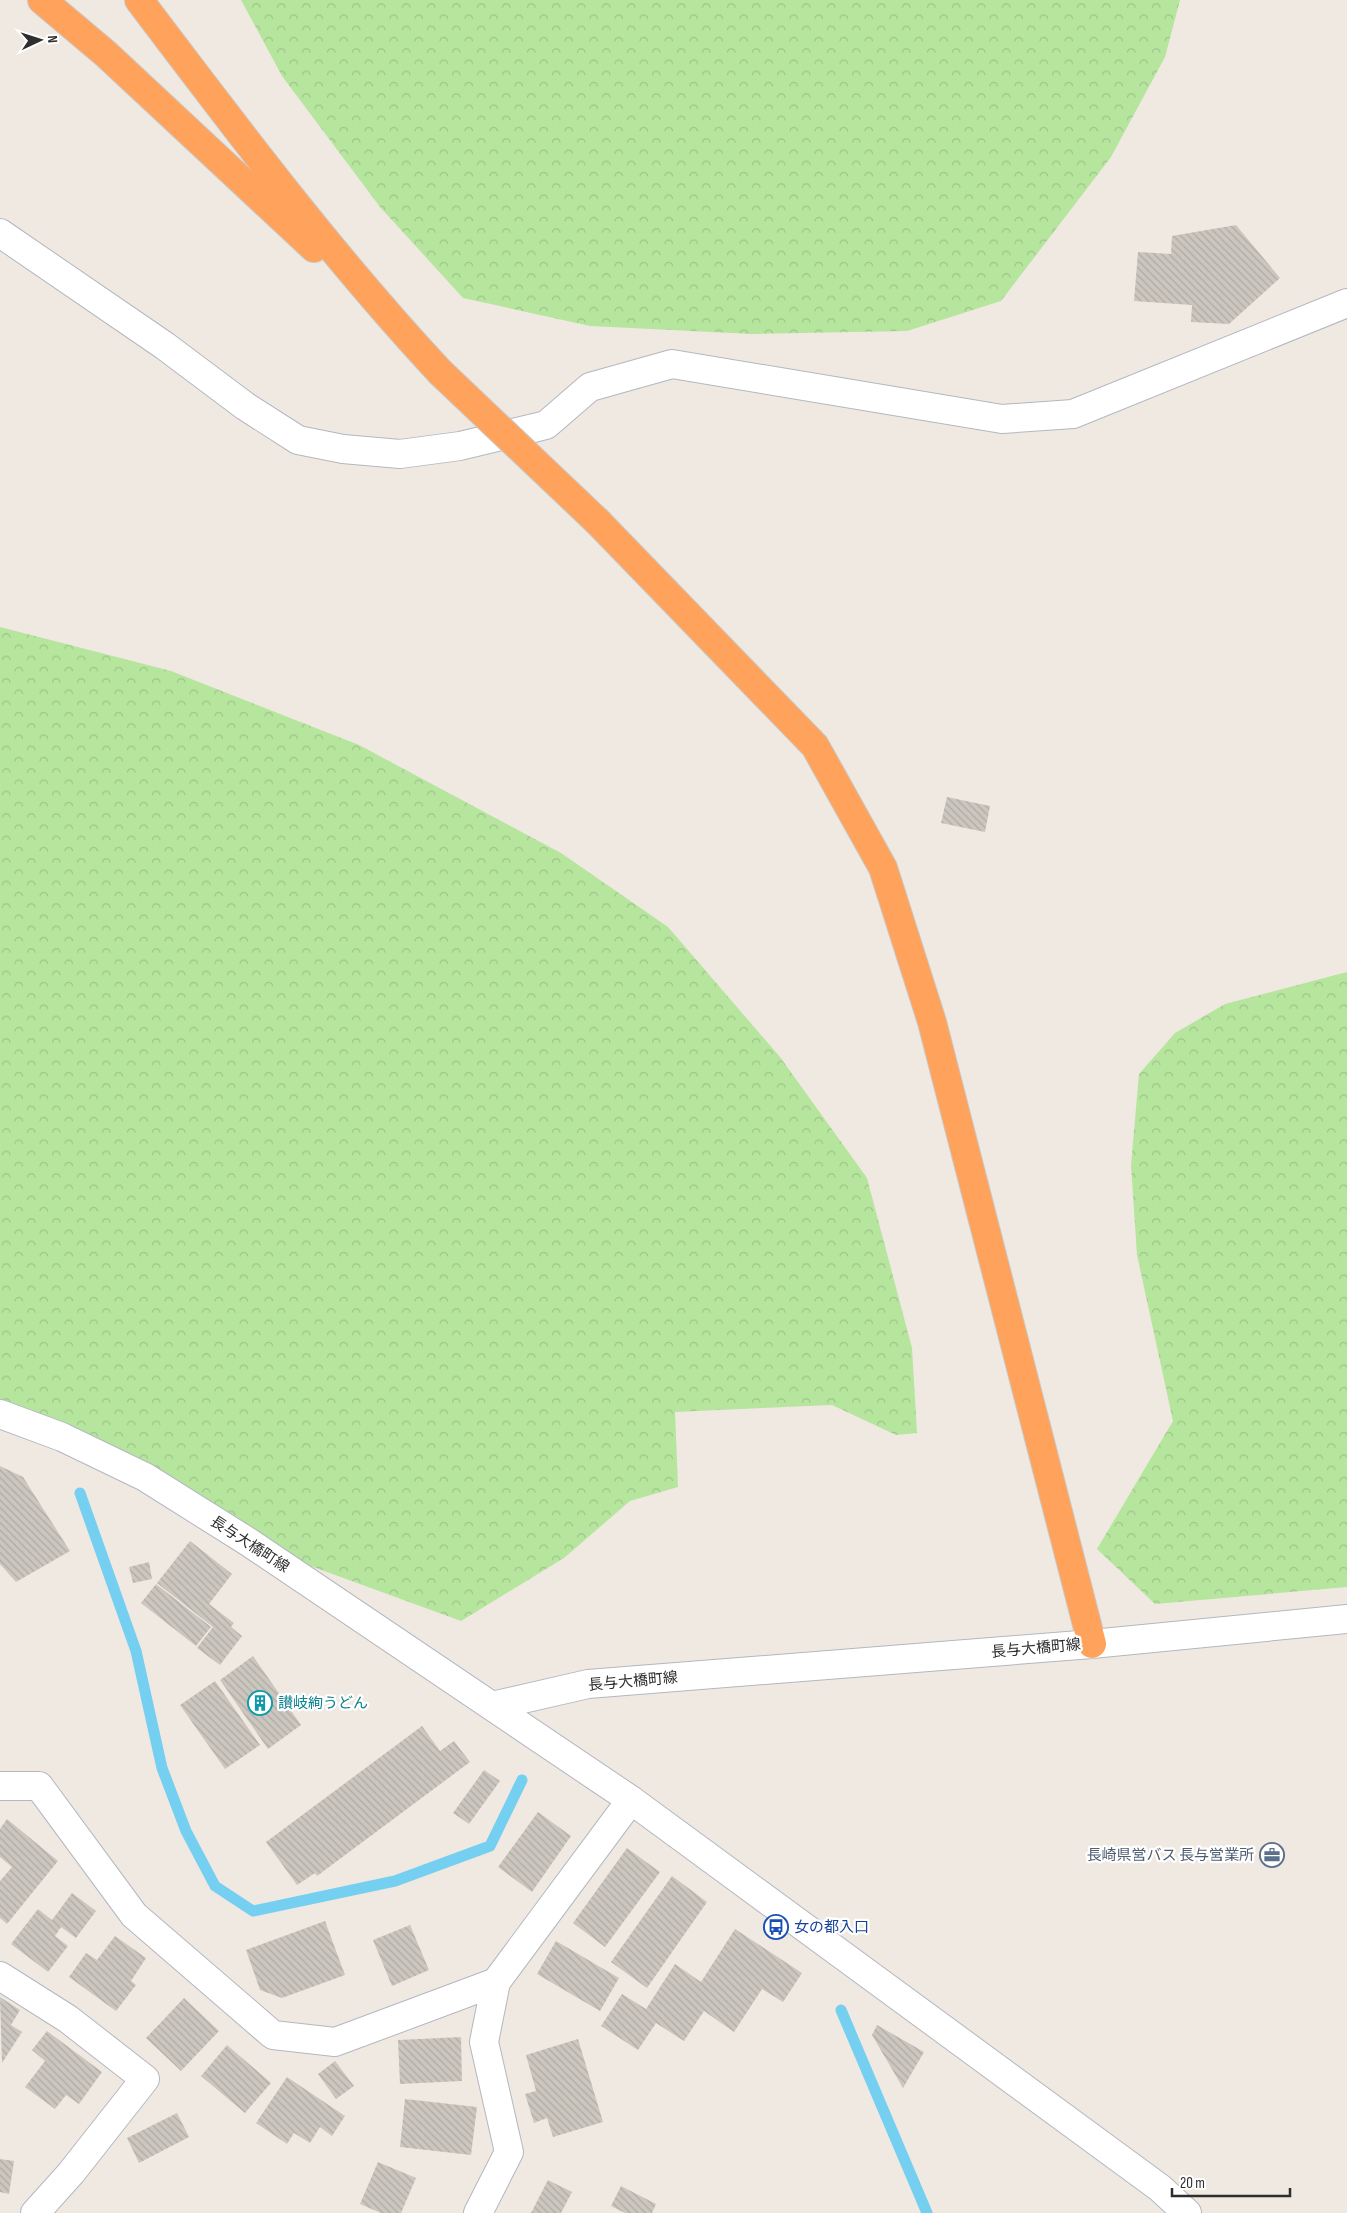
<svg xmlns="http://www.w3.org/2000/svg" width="1347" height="2213" viewBox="0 0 1347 2213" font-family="'Sofia Sans Condensed','Noto Sans JP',sans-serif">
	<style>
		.forest { fill: url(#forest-crowns) }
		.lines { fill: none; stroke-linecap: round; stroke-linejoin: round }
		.stream { stroke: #75cff0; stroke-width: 11 }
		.building { fill: url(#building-back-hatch) }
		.street-casing { stroke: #b4b7c1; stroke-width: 30 }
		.secondary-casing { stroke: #b4b7c1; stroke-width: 30 }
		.highway-casing { stroke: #c9c9c9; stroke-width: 30 }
		.street { stroke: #fff; stroke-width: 28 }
		.secondary { stroke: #fff; stroke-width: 28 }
		.highway { stroke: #ffa35c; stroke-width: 28 }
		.highway-bridge-casing { stroke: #c9c9c9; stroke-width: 30; stroke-linecap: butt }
		.highway-bridge { stroke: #ffa35c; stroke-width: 28 }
		.labels { text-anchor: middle; stroke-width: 4.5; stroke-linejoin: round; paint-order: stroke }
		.street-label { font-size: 15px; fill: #2e2e2e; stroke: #fff }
		.culture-label { font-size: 15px; fill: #0d838f; stroke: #fff; text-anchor: start }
		.service-label { font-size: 15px; fill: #4e5e75; stroke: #fff; text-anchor: end }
		.transit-label { font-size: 15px; fill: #164399; stroke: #fff; text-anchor: start }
	</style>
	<defs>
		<pattern id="forest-crowns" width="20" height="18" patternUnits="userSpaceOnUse" patternTransform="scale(1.25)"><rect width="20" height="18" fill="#b6e59e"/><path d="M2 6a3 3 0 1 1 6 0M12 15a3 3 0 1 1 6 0" fill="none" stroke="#9dc588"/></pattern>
		<pattern id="building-back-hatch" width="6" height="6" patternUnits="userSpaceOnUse" patternTransform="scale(1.25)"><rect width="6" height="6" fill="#cbc7bf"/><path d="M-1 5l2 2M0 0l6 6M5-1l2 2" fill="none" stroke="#afaba4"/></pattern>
	</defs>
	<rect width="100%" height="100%" fill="#efe9e1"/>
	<path class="forest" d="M241,0h939l-15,57 -54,100 -110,144 -94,30 -155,3 -162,-8 -127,-28 -83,-91 -98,-131z
		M0,627l171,44 188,74 202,108 107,74 112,130 87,121 45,170 5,85 -21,2 -64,-30 -157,7 3,75 -48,14 -66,57 -103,63 -153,-56 -200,-117 -108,-32z
		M1347,972v615l-192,17 -58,-55 76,-128 -36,-166 -6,-90 8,-91 36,-41 50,-29z"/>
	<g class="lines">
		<path class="stream" d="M80,1493l56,158 26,117 24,63 29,55 38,25 142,-30 95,-35 32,-66
			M841,2010l86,203"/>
	</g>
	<path class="building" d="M1236,225l44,53 -51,46 -38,-2 1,-17 -58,-4 4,-49 33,2 1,-18z
		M947,797l43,9 -5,26 -44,-9z
		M0,1466l23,11 47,74 -54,31 -16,-18z
		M190,1541l42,33 -23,30 25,19 -3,4 11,9 -22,29 -23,-17 16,-21 -56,-44z
		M149,1562l3,17 -19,4 -4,-16z
		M156,1584l55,43 -15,19 -55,-43z
		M253,1656l48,69 -33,24 -48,-69z
		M215,1681l45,64 -35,24 -45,-64z
		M422,1726l18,25 14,-10 16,21 -153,114 -2,-3 -18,12 -31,-43z
		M484,1770l16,11 -31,43 -16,-11z
		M538,1812l33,24 -39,56 -34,-25z
		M7,1819l51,42 -51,63 -7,-6v-37l12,-14 -12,-10v-28z
		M627,1848l33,24 -55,75 -32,-24z
		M672,1876l35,26 -60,86 -36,-26z
		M72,1893l24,18 -20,27 -15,-11 -6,9 13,10 -20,26 -37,-28 27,-35 14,11z
		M325,1921l20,54 -63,23 -22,-8 -14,-40z
		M410,1925l19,45 -37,16 -19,-46z
		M735,1929l67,44 -19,29 -21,-13 -28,43 -30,-21 -20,30 -28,-18 -18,27 -37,-24 21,-32 24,15 29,-45 26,18z
		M115,1936l31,22 -15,23 5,4 -20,26 -47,-34 17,-24 11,7z
		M556,1941l63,37 -19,33 -63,-37z
		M0,1997l20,13 -9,15 11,7 -20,31z
		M184,1998l35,33 -38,40 -35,-33z
		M877,2025l47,27 -21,36 -31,-53z
		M47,2031l55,41 -23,32 -13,-9 -11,14 -30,-22 20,-26 -13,-11z
		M461,2037l1,44 -62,3 -2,-44z
		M578,2039l25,83 -50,15 -6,-19 -13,5 -9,-29 11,-3 -10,-36z
		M227,2045l44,38 -26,30 -44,-37z
		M335,2061l19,25 -18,13 -18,-25z
		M287,2077l58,39 -13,20 -12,-9 -10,16 -16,-10 -7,11 -31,-21z
		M405,2099l72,8 -6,48 -71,-8z
		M177,2113l12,24 -50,26 -12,-25z
		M0,2159l14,2 -5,33 -9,-2z
		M378,2162l38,16 -15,35h-20l-21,-9z
		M548,2180l24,12 -11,21h-30z
		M621,2186l35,18 -4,9h-27l-14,-7z"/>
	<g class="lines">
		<defs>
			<path id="street" d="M0,233l165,113 80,60 53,34 45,9 57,5 60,-8 86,-21 44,-38 82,-23 330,55 71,-5 274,-111
				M0,1786h39l95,129 139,120 62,7 161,-60
				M0,1976l68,43 77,60 -74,94 -36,40
				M478,2213l31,-61 -25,-110 12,-60 135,-182"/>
			<path id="secondary" d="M0,1414l62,23 83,40 105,66 381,257 529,388 27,25
				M492,1706l96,-22 504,-40 255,-25"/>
			<path id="highway" d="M42,0l64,54 208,194
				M139,0c96,127 192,255 301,372
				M598,522l217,224 68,122 49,154 160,622"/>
		</defs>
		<use href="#street" class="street-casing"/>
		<use href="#secondary" class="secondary-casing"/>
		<use href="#highway" class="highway-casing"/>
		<use href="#street" class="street"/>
		<use href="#secondary" class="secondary"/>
		<use href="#highway" class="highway"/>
		<defs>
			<path id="highway-bridge" d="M440,372l158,150"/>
		</defs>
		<use href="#highway-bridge" class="highway-bridge-casing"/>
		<use href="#highway-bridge" class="highway-bridge"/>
	</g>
	<defs>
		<symbol id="building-ring" viewBox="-11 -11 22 22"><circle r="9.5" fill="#fff" stroke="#0f9aa8" stroke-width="1.5"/><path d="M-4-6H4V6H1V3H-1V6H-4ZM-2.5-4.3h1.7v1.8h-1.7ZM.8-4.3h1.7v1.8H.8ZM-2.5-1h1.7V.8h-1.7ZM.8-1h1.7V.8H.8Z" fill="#0f9aa8"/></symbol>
		<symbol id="office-ring" viewBox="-11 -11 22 22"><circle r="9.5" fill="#fff" stroke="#5c6f8a" stroke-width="1.5"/><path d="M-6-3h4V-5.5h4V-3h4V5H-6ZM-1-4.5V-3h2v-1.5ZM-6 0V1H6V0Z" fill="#5c6f8a"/></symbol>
		<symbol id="bus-ring" viewBox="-11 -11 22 22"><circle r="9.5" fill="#fff" stroke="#1a4fb4" stroke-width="1.5"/><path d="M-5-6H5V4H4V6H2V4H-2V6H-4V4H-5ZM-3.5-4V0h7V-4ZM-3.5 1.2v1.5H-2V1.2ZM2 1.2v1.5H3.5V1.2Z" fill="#1a4fb4"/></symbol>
	</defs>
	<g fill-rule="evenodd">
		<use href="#building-ring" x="246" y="1689" width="28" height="28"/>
		<use href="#office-ring" x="1258" y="1841" width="28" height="28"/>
		<use href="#bus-ring" x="762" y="1913" width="28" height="28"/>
	</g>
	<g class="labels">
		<g class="street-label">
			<text transform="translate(250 1544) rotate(33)" y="5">長与大橋町線</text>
			<text transform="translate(1036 1648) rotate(-5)" y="5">長与大橋町線</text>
			<text transform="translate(633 1681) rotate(-5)" y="5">長与大橋町線</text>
		</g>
		<g class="culture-label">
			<text x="278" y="1708">讃岐絢うどん</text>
		</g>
		<g class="service-label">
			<text x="1254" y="1860">長崎県営バス 長与営業所</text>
		</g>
		<g class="transit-label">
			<text x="794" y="1932">女の都入口</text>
		</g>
	</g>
	<g transform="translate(40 40) rotate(86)" stroke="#ffffff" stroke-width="4" paint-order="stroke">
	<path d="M0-4L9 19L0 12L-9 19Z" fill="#2e2e2e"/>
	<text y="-8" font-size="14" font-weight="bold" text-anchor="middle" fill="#2e2e2e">N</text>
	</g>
	<path d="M1172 2188v8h118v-8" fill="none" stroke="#2e2e2e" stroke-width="2.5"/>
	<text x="1180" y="2188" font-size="15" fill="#2e2e2e" stroke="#ffffff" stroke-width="4" paint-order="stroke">20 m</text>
</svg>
